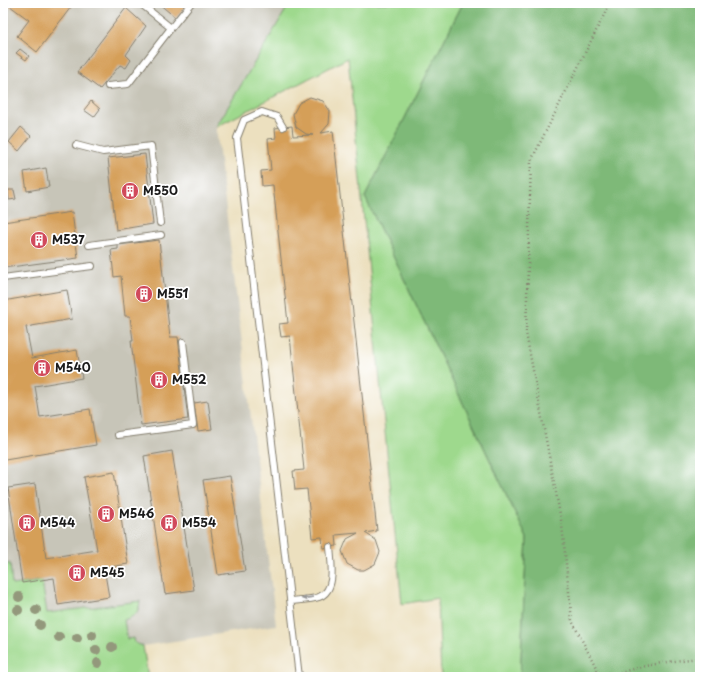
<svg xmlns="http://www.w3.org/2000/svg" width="703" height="680" viewBox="0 0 703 680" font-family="'Playpen Sans',sans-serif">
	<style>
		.industrial { fill: #c7c5b8 }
		.green { fill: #9ed98d; stroke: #5d7a54 }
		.forest { fill: #7eb978; stroke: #4d6a4a }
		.building { fill: #d59f58 }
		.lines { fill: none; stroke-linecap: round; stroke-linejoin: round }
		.service-casing { stroke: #847e6e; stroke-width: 8 }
		.path { stroke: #847e6e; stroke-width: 2.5; stroke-dasharray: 1 3; stroke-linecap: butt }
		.service { stroke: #fff; stroke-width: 6 }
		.tree { fill: #93987b }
		.oneway { fill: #999 }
		.labels { text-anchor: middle; stroke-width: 3.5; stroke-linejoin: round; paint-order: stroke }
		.poi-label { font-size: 12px; font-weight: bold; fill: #1c1c1c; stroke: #fff; text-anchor: start }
	</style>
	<rect width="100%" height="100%" fill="#fff"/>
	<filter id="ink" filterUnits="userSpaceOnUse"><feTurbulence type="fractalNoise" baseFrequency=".025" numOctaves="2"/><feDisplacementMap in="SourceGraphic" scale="8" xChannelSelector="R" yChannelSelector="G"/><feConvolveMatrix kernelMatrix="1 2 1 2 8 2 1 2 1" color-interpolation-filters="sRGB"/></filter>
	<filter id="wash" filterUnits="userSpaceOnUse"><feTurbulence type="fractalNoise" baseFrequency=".012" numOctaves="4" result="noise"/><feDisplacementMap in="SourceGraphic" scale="16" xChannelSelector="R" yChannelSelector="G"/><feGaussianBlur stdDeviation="0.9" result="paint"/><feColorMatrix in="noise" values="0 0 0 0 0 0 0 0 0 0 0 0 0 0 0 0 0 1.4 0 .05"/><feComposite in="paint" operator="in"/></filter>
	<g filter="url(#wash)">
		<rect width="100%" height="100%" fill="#ece0bf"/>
		<path class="industrial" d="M3,3h287l-74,124 60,498 -133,21 5,31 -145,-58z"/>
		<path class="green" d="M290,3h173l-98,194 162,341 -7,139h-79l-3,-79 -36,6 -54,-546 -132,69z
			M10,563l2,22 30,-4 5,32 93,-12c-1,13 -6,15 -16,19l3,19 7,-1 1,5 8,3 5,31h-145v-111z"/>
		<path class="forest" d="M463,3h237v674h-180l7,-139 -162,-341z"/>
		<g id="blocks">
			<path class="building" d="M6,3h68l-37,49 -20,-16 12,-16z
				M158,3h29l-11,15z
				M126,8l20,18 -20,29 5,5 -5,8 -6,-3 -20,24 -23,-17z
				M20,49l9,7 -3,4 -10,-7z
				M310,97l13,4 7,10 -1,13 -8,9 12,-2 44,400 -12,2 11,7 4,12 -5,12 -11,6h-6l-11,-6 -5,-13 5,-12 11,-6 -22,2 1,11 -14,2 -1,-11 -10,1 -5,-49 -12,1 -2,-19 11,-1 -14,-134 -9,1 -2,-13 9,-1 -15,-138 -11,1 -1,-15 10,-1 -3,-31 8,-1 -1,-10 17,-2 1,10 20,-1 -7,-1 -10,-7 -3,-13 6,-11z
				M91,101l9,8 -6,8 -10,-7z
				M21,127l10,9 -12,15 -10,-9z
				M145,154l8,70 -37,6 -8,-72z
				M46,168l3,19 -22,4 -3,-19z
				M8,190h6l2,9 -7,1z
				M72,212l6,46 -75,10v-46z
				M159,240l11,97h8l10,82 -47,6 -10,-84h2l-3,-25h-5l-4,-40 -7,1 -3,-27 7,-1v-4z
				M67,290l5,29 -46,8 6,31 45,-8 5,28 -47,8 5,31 50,-8 6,36 -91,15 -2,-10v-149z
				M208,401l4,28 -14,2 -4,-28z
				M172,451l22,139 -29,4 -21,-138z
				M114,472l14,92 -24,4 5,29 -51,8 -4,-27 -32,5 -14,-95 27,-4 11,74 51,-8 -13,-73z
				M230,476l15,95 -27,4 -15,-95z"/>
		</g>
	</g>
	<g filter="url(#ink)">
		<use href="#blocks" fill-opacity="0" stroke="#847e6e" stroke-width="1"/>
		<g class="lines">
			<defs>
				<path id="service" d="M171,28l20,-25
					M108,86l20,-2 43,-56 -31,-25
					M283,127l-6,-10 -15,-5 -18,8 -7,18 62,539
					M76,145l27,7 48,-6 9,77
					M89,245l72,-10
					M3,278l89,-12
					M118,435l75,-10 -10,-83
					M291,601c8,-1 20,-1 28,-4 18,-7 12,-35 11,-50"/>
			</defs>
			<use href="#service" class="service-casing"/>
			<path class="path" d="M601,677l-29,-56 -10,-96 -36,-192 5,-172 79,-158
				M613,677c16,-11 67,-17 87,-19"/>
			<use href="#service" class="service"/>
		</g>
		<g class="tree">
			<circle cx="19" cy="597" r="5"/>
			<circle cx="18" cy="610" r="5"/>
			<circle cx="36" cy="610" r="5"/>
			<circle cx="40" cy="625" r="5"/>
			<circle cx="92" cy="635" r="5"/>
			<circle cx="59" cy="637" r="5"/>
			<circle cx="77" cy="638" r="5"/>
			<circle cx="112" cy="647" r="5"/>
			<circle cx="96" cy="650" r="5"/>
			<circle cx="98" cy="663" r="5"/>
		</g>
		<defs><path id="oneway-solid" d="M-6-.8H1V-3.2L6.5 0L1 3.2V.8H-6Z"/></defs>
		<use class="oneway" href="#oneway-solid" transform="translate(307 598) rotate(172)"/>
	</g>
	<defs>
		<symbol id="building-disc" viewBox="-11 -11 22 22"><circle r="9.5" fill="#d1495b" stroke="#fff"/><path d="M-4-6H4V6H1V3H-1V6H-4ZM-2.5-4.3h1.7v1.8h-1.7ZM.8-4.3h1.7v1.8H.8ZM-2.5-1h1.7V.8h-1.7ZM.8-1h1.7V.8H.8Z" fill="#fff"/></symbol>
	</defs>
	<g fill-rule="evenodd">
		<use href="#building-disc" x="120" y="181" width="20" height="20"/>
		<use href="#building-disc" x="29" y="230" width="20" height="20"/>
		<use href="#building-disc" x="134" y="284" width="20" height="20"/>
		<use href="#building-disc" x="32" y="358" width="20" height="20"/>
		<use href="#building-disc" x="149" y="370" width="20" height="20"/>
		<use href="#building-disc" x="96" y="504" width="20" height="20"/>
		<use href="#building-disc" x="17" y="513" width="20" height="20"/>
		<use href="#building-disc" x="159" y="513" width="20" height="20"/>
		<use href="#building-disc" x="67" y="563" width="20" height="20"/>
	</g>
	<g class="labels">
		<g class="poi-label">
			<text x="143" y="195">M550</text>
			<text x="52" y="244">M537</text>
			<text x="157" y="298">M551</text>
			<text x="55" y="372">M540</text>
			<text x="172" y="384">M552</text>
			<text x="119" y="518">M546</text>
			<text x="40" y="527">M544</text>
			<text x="182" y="527">M554</text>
			<text x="90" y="577">M545</text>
		</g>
	</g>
	<rect width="703" height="680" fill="none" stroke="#fff" stroke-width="16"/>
</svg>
